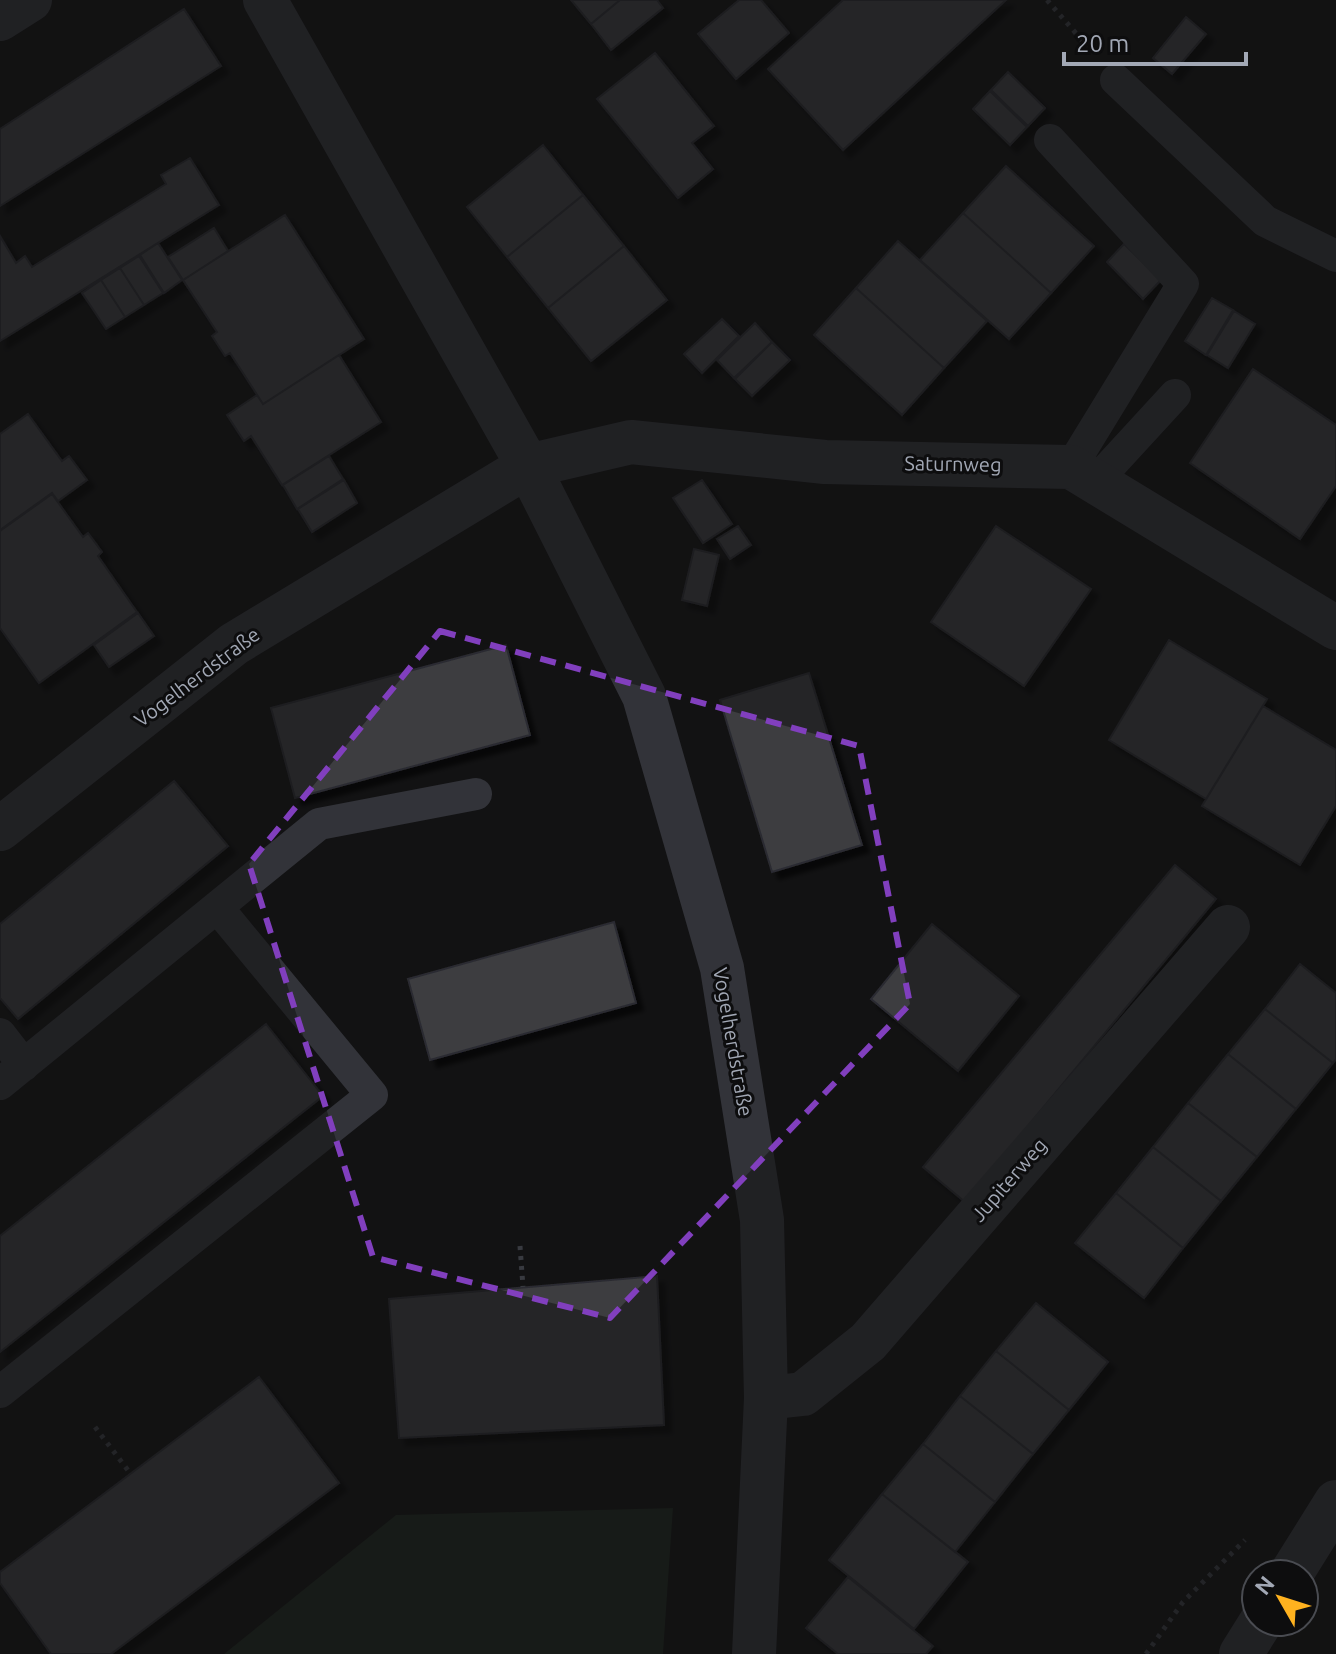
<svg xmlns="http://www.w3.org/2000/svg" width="1336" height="1654" viewBox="0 0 1336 1654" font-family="Ubuntu,sans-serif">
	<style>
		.green { fill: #1e261f }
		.building { fill: #3c3d41; stroke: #2b2b30; stroke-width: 2; filter: url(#shadow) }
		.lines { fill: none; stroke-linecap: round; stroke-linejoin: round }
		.path { stroke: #383a40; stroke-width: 5; stroke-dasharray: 4 6; stroke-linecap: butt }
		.service { stroke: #323339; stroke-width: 32 }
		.minor { stroke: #323339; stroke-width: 44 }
		.tertiary { stroke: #323339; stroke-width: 44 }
		.marked { fill: none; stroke: #813fbe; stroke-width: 6; stroke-dasharray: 16 10; stroke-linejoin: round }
		.labels { text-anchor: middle; stroke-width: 6; stroke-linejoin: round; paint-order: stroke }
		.street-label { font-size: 20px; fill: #a2a8b5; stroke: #0d0d0e }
	</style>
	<defs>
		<filter id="shadow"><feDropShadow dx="7" dy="7" stdDeviation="2" flood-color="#0009"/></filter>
	</defs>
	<rect width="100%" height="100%" fill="#121213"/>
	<path class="green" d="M673,1508l-10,146h-439l172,-139z"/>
	<path class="building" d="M571,0h49l-29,24z
		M620,0h37l6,8 -52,42 -20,-26z
		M739,0h22l28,33 -53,46 -38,-45z
		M843,0h163l-163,150 -75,-81z
		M184,9l37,57 -221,140v-77z
		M1186,17l20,17 -34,40 -19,-16z
		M655,53l59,73 -22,17 21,26 -35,29 -81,-99z
		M1008,72l37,36 -17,18 -37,-36z
		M990,91l37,36 -17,18 -37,-36z
		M543,145l40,50 -76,62 -40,-50z
		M190,158l29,47 -219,136v-105l16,27 9,-7 7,11 134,-83 -5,-9z
		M1006,166l88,80 -43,47 -88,-80z
		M583,195l41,51 -76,62 -41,-51z
		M963,213l88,80 -42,46 -89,-79z
		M285,215l79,124 -101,65 -33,-51 -5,3 -13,-20 5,-4 -34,-52z
		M214,228l14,23 -45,29 -15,-23z
		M898,241l89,80 -43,47 -88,-80z
		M158,243l24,37 -18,13 -24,-38z
		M1124,244l37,36 -18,19 -36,-37z
		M624,246l43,54 -76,61 -43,-53z
		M139,256l24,37 -19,12 -24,-37z
		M120,268l24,37 -19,12 -24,-37z
		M101,280l24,37 -19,12 -24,-36z
		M856,288l88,80 -42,47 -88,-80z
		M1212,298l21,12 -27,45 -21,-14z
		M1234,311l21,13 -27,44 -21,-13z
		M722,319l17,17 -37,37 -18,-19z
		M755,323l17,19 -38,36 -17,-18z
		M772,342l18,18 -38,36 -17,-17z
		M339,355l42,67 -99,63 -31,-49 -7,5 -17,-26 30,-20 6,9z
		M1253,369l83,56v61l-36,53 -110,-76z
		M28,414l34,47 7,-5 18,24 -29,21 -6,-8 -52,37v-96z
		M329,456l14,23 -46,30 -14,-24z
		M344,480l13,23 -45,29 -14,-23z
		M702,480l30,44 -29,19 -30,-45z
		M52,494l31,43 5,-4 14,19 -4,4 39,56 -98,71 -39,-55v-97z
		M738,526l13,19 -21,14 -13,-20z
		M996,526l95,63 -67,97 -93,-64z
		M694,549l25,6 -12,51 -25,-6z
		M138,613l16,23 -45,31 -15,-22z
		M1169,640l98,59 -61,100 -97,-59z
		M506,645l24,90 -235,63 -24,-90z
		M809,673l53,172 -90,27 -52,-172z
		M1263,706l73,44v56l-36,59 -98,-59z
		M174,781l54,65 -210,173 -18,-21v-74z
		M1175,865l41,34 -251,303 -42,-35z
		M614,922l22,81 -206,57 -22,-81z
		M932,924l87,72 -61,75 -87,-72z
		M1300,964l36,29v66l-3,4 -68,-54z
		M1265,1009l68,54 -37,46 -68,-55z
		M266,1024l57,72 -323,256v-116z
		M1228,1054l68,55 -39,48 -69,-54z
		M1188,1103l69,54 -36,44 -68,-54z
		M1153,1147l68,54 -38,47 -67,-55z
		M1116,1193l67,55 -39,50 -69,-55z
		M657,1276l7,149 -265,13 -10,-139z
		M1036,1303l72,59 -39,48 -73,-59z
		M996,1351l73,59 -36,44 -73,-58z
		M259,1377l80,106 -228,171h-60l-51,-71v-11z
		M960,1396l73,58 -38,48 -72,-58z
		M923,1444l72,58 -40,50 -73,-58z
		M882,1494l86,68 -54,67 -85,-69z
		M848,1577l85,69 -7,8h-88l-32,-26z"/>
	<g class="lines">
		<path class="path" d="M1047,0l39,45
			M520,1246l3,41
			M95,1427l35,46
			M1146,1654l37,-52 62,-62"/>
		<path class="service" d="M1116,80l149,141 71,35
			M1050,140l133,144 -112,183
			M1096,481l79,-86
			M0,1034l24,31
			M0,1084l319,-260 157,-30
			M0,1392l372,-297 -155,-188"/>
		<path class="minor" d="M265,0l263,466 116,230 78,272 40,252 4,178 -12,256
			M0,829l234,-185 294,-178 103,-24 194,20 246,5 265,161
			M766,1398l37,-4 65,-52 360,-415"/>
		<path class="tertiary" d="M0,19l30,-19
			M1291,1574l45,-72
			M1241,1654l20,-32"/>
	</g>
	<path d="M0 0H1336V1654H0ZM440,631l419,115 51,258 -300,314 -237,-61 -124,-393z" fill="#121213" fill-opacity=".55" fill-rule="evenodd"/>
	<path class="marked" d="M440,631l419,115 51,258 -300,314 -237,-61 -124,-393z"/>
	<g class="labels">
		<g class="street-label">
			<text transform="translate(953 464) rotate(1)" y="7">Saturnweg</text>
			<text transform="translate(197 677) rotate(-37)" y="7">Vogelherdstraße</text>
			<text transform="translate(733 1042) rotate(80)" y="7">Vogelherdstraße</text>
			<text transform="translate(1009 1180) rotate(-49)" y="7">Jupiterweg</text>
		</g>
	</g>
	<g transform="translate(1280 1598) rotate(309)"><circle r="38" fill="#0d0d0e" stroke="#494b51" stroke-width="2"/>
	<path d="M0-6L14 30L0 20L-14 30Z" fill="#ffb21f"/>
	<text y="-12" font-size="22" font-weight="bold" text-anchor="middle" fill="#a2a8b5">N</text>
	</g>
	<path d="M1064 52v12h182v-12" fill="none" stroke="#a2a8b5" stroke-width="4"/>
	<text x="1076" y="52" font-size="24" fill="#a2a8b5" stroke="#0d0d0e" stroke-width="6" paint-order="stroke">20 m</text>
</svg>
